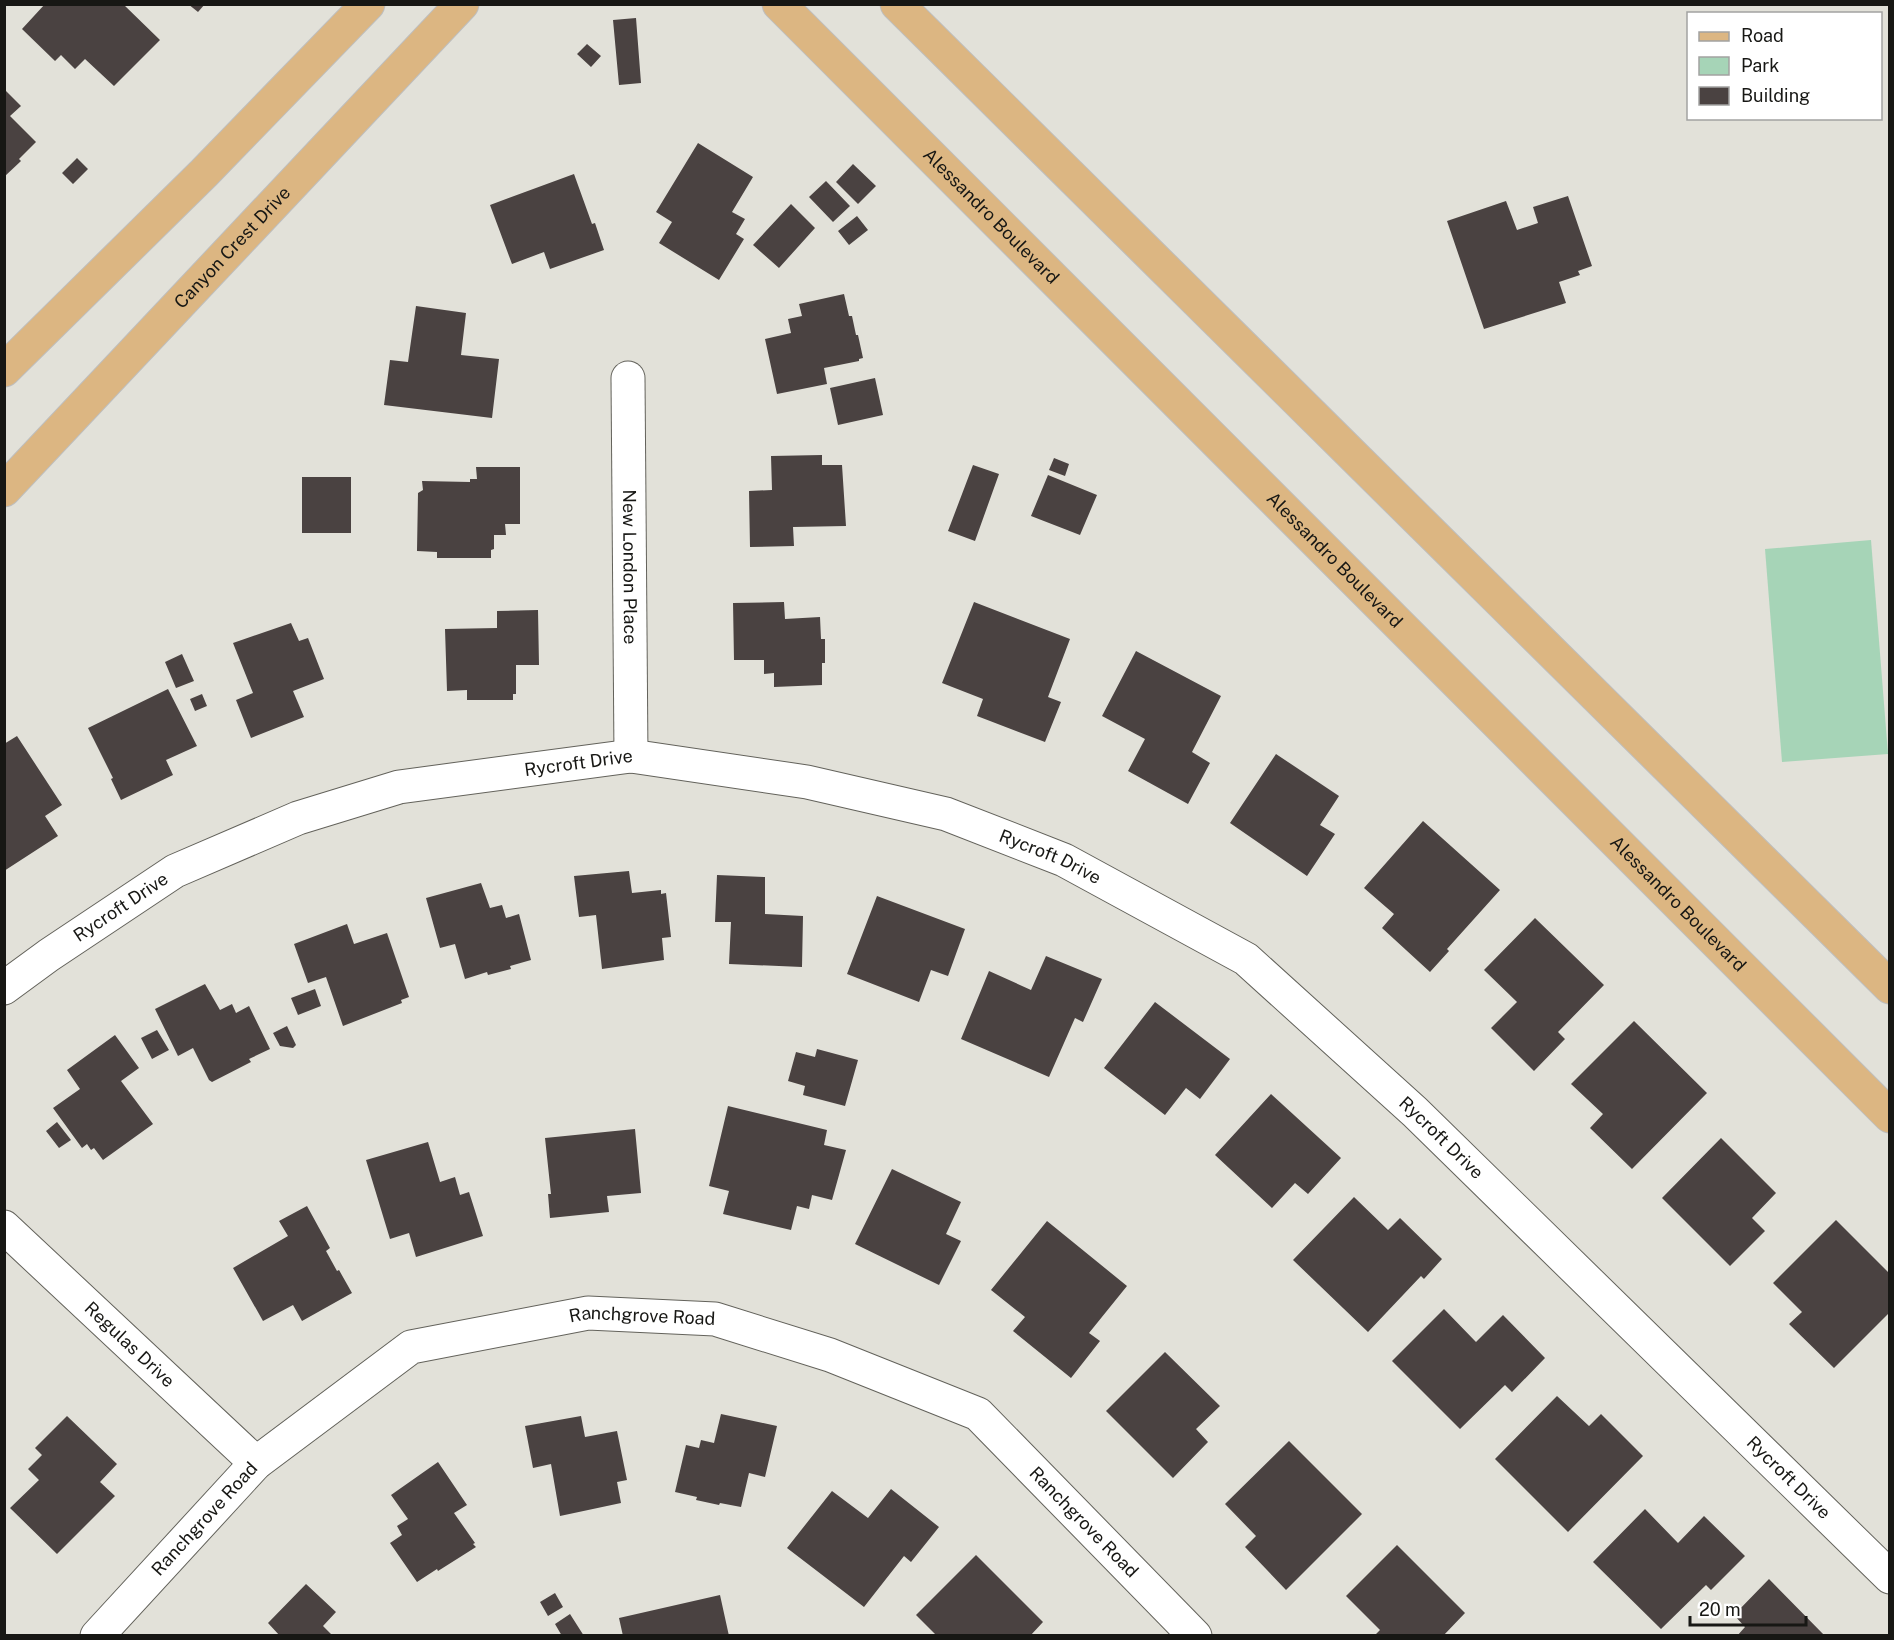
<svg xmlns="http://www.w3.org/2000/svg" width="1894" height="1640" viewBox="0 0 1894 1640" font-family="'Public Sans',sans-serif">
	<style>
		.green { fill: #a6d4b7 }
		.building { fill: #4a4241 }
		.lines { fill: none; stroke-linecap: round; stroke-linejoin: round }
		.minor-casing { stroke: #63625b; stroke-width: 35 }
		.major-casing { stroke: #bebebd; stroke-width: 35 }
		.minor { stroke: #fff; stroke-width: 33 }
		.major { stroke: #dcb682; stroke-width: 33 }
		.labels { text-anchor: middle; stroke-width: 6; stroke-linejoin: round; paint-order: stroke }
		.street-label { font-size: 18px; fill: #171714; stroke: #fff }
	</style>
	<rect width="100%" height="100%" fill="#e2e1d9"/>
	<path class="green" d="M1871,540l17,214 -106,8 -17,-213z"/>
	<path class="building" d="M45,4h78l37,36 -46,46 -29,-27 -10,10 -14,-14 -6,6 -33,-32z
		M188,4h17l-7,8z
		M636,18l5,65 -22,2 -6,-65z
		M587,44l14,12 -10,11 -14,-13z
		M4,89l17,17 -11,10 26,26 -17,17 2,2 -17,16z
		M698,143l55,34 -21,35 13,7 -9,15 8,5 -25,41 -60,-37 13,-21 -16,-10z
		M77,158l11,11 -15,15 -11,-11z
		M853,164l23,22 -18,18 -22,-22z
		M574,174l18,50 3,-1 9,27 -54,19 -6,-17 -32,12 -22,-59z
		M826,181l24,25 -17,16 -24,-25z
		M1568,196l24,70 -14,5 2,4 -21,7 7,21 -82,26 -37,-108 59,-20 11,29 21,-7 -5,-16z
		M791,204l24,24 -36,40 -26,-23z
		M857,216l11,14 -19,15 -11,-14z
		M844,294l5,22h3l4,19h2l5,23 -4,1v2l-35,7 3,16 -50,10 -12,-55 26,-6 -3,-14 14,-3 -3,-12z
		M416,306l50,7 -5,42 38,4 -7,59 -108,-13 6,-45 18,2z
		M875,378l8,37 -45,10 -8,-37z
		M822,455v10h20l4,61 -53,1 1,19 -44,1 -1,-56 23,-1 -1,-34z
		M1054,458l15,6 -4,12 -16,-6z
		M973,465l26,9 -24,67 -27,-10z
		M476,467h44v57h-15l1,11h-12v14l-3,1v8h-54v-6l-20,-1 1,-58 5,-3 -1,-9 48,1v-3h7z
		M1048,475l49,20 -17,40 -49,-19z
		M302,477h49v56h-49z
		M784,602l1,17 35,-2 1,22h4v24h-3v22l-48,2v-14l-10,1v-14h-30l-1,-57z
		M974,602l96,37 -22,58 13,5 -16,40 -68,-26 6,-17 -41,-16z
		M538,610l1,55h-23v29h-3v6h-46v-10l-20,1 -2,-62 52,-1v-17z
		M291,623l8,18 9,-3 16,41 -31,12 11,26 -53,21 -15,-38 17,-7 -20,-50z
		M1136,651l85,45 -29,56 18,11 -22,41 -60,-33 17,-32 -43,-23z
		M182,654l12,27 -18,7 -11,-26z
		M168,689l29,57 -31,14 7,15 -52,25 -10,-21 2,-1 -25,-50z
		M202,694l5,12 -12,5 -5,-12z
		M17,736l45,69 -17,11 13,20 -54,35v-127z
		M1276,754l63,42 -19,29 15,9 -28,42 -77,-53z
		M1423,821l77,69 -53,59 2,2 -19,21 -48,-44 12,-14 -30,-26z
		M629,871l3,22 29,-3v4l5,-1 5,44 -9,1 2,22 -62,9 -6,-54 -17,2 -5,-41z
		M717,875l48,2v37l38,2 -1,51 -73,-3 2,-42h-16z
		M481,883l9,25 12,-3 4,13 13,-4 12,46 -21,6 1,3 -23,6 -1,-3 -22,7 -10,-35 -15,4 -14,-50z
		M877,896l88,33 -17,47 -17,-6 -12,32 -72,-28z
		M1535,918l69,67 -46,47 7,7 -31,32 -43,-43 26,-26 -33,-32z
		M347,924l7,20 33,-11 22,64 -8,3 1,3 -59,23 -17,-49 -18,6 -14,-39z
		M1046,956l56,23 -19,43 -8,-4 -26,59 -88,-38 28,-68 42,19z
		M205,984l15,26 12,-6 4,9 13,-7 21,43 -21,10 2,3 -39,20 -3,-2 -16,-32 -15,8 -23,-47z
		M315,989l6,17 -23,9 -7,-17z
		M1155,1002l75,57 -30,40 -14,-11 -21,27 -61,-47z
		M1634,1021l73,72 -75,76 -42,-41 13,-14 -32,-30z
		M287,1026l9,19 -3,3 -13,-2 -7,-13z
		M157,1030l12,20 -17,9 -11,-21z
		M115,1035l24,33 -18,13 32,43 -50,36 -9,-12 -3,2 -4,-6 -5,4 -29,-40 27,-19 -13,-19z
		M817,1049l41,11 -13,46 -42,-11 2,-9 -17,-5 8,-29 19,5z
		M1271,1094l70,64 -33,36 -13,-11 -23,25 -57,-53z
		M728,1106l99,24 -3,15 22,5 -14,50 -20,-5 -3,14 -12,-3 -6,24 -68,-16 6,-23 -20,-5z
		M57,1122l14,18 -12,8 -13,-17z
		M635,1129l6,64 -34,3 2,16 -59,6 -2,-24h3l-6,-56z
		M1721,1138l55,55 -24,25 13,13 -35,35 -68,-68z
		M428,1142l12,40 15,-5 5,18 9,-3 14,44 -67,21 -7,-24 -19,6 -24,-79z
		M892,1169l69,33 -15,32 15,7 -22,44 -84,-41z
		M1354,1197l34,33 12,-12 42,41 -18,20 -3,-3 -53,56 -75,-72z
		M307,1206l23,42 -4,3 11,20 2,-1 13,23 -50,28 -9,-16 -30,16 -30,-53 55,-32 -9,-15z
		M1836,1220l54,54v38l-56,56 -45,-44 13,-12 -29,-29z
		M1047,1221l80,65 -38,47 11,8 -29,37 -58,-47 12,-14 -34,-27z
		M1444,1309l32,33 27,-27 42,43 -33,34 -7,-7 -45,44 -68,-68z
		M1165,1352l55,54 -24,23 12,13 -35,36 -67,-67z
		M1557,1396l32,30 12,-12 42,42 -75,76 -73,-73z
		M721,1414l56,12 -12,51 -16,-4 -8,34 -21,-4 -1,2 -23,-5 1,-3 -22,-5 11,-47 13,3 2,-8 13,3z
		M67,1416l50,48 -17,18 15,14 -58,58 -47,-46 29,-28 -11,-11 14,-14 -7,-7z
		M581,1416l4,21 32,-6 10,49 -10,2 4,21 -61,13 -9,-52 -18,4 -8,-42z
		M1289,1441l73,73 -76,76 -41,-43 11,-11 -31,-32z
		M438,1462l29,43 -13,8 21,30 -2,1 3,3 -38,24 -1,-2 -20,13 -27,-39 12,-8 -5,-9 11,-7 -17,-24z
		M891,1489l48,38 -28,35 -7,-6 -40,51 -77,-59 45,-57 36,27z
		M1645,1509l33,34 26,-27 41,40 -34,34 -5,-5 -45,44 -68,-67z
		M1397,1545l68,68 -22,23h-69l6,-6 -34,-34z
		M976,1555l67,67 -13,14h-93l-21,-21z
		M1769,1579l56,57h-88l8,-9 -11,-12z
		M306,1584l30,28 -13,14 10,10h-53l-12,-13z
		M555,1593l8,14 -15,9 -8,-14z
		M720,1595l9,41h-106l-4,-18z
		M570,1614l14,22h-22l-7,-12z"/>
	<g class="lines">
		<defs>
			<g id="minor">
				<path id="s1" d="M628,378l3,378"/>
				<path id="s2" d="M4,988l45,-33 126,-84 123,-53 101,-31 232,-31 176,26 139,32 118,46 182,99 169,153 475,465"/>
				<path id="s3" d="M4,1227l252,236"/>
				<path id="s4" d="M97,1636l159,-173 155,-116 177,-34 127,6 115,36 148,59 217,222"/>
			</g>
			<g id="major">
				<path id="s5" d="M779,4l1111,1112"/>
				<path d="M897,4l993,983"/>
				<path d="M4,370l200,-197 164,-169"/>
				<path id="s6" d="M4,490l458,-486"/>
			</g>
		</defs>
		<use href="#minor" class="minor-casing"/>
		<use href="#major" class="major-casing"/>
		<use href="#minor" class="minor"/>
		<use href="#major" class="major"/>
	</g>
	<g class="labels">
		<g class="street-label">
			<text dy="6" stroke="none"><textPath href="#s5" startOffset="300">Alessandro Boulevard</textPath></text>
			<text dy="6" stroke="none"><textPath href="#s6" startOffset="333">Canyon Crest Drive</textPath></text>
			<text dy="6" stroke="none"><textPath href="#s5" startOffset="786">Alessandro Boulevard</textPath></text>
			<text dy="6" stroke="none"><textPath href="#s1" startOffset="189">New London Place</textPath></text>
			<text dy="6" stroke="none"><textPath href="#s2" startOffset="628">Rycroft Drive</textPath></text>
			<text dy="6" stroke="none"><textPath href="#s2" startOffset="1114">Rycroft Drive</textPath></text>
			<text dy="6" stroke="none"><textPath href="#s5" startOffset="1272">Alessandro Boulevard</textPath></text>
			<text dy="6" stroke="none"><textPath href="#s2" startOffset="142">Rycroft Drive</textPath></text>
			<text dy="6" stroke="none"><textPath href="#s2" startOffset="1600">Rycroft Drive</textPath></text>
			<text dy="6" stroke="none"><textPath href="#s4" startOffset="663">Ranchgrove Road</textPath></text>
			<text dy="6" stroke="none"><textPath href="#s3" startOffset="172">Regulas Drive</textPath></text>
			<text dy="6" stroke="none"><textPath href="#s2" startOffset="2086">Rycroft Drive</textPath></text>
			<text dy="6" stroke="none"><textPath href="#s4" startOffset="159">Ranchgrove Road</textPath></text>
			<text dy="6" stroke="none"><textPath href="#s4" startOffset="1167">Ranchgrove Road</textPath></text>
		</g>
	</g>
	<rect width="1894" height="1640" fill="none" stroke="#171714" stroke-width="12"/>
	<rect x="1687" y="12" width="195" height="108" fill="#ffffff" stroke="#a2a2a1" stroke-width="1.5"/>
	<rect x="1699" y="32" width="30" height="9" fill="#dcb682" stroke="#a2a2a1" stroke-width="1.5"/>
	<text x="1741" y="42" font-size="18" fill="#171714">Road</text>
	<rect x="1699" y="57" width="30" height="18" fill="#a6d4b7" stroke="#a2a2a1" stroke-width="1.5"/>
	<text x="1741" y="72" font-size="18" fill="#171714">Park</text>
	<rect x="1699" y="87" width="30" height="18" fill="#4a4241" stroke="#a2a2a1" stroke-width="1.5"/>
	<text x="1741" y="102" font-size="18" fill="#171714">Building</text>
	<path d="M1690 1616v9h116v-9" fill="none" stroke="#171714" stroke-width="3"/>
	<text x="1699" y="1616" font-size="18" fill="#171714" stroke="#ffffff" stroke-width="4.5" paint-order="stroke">20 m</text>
</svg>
